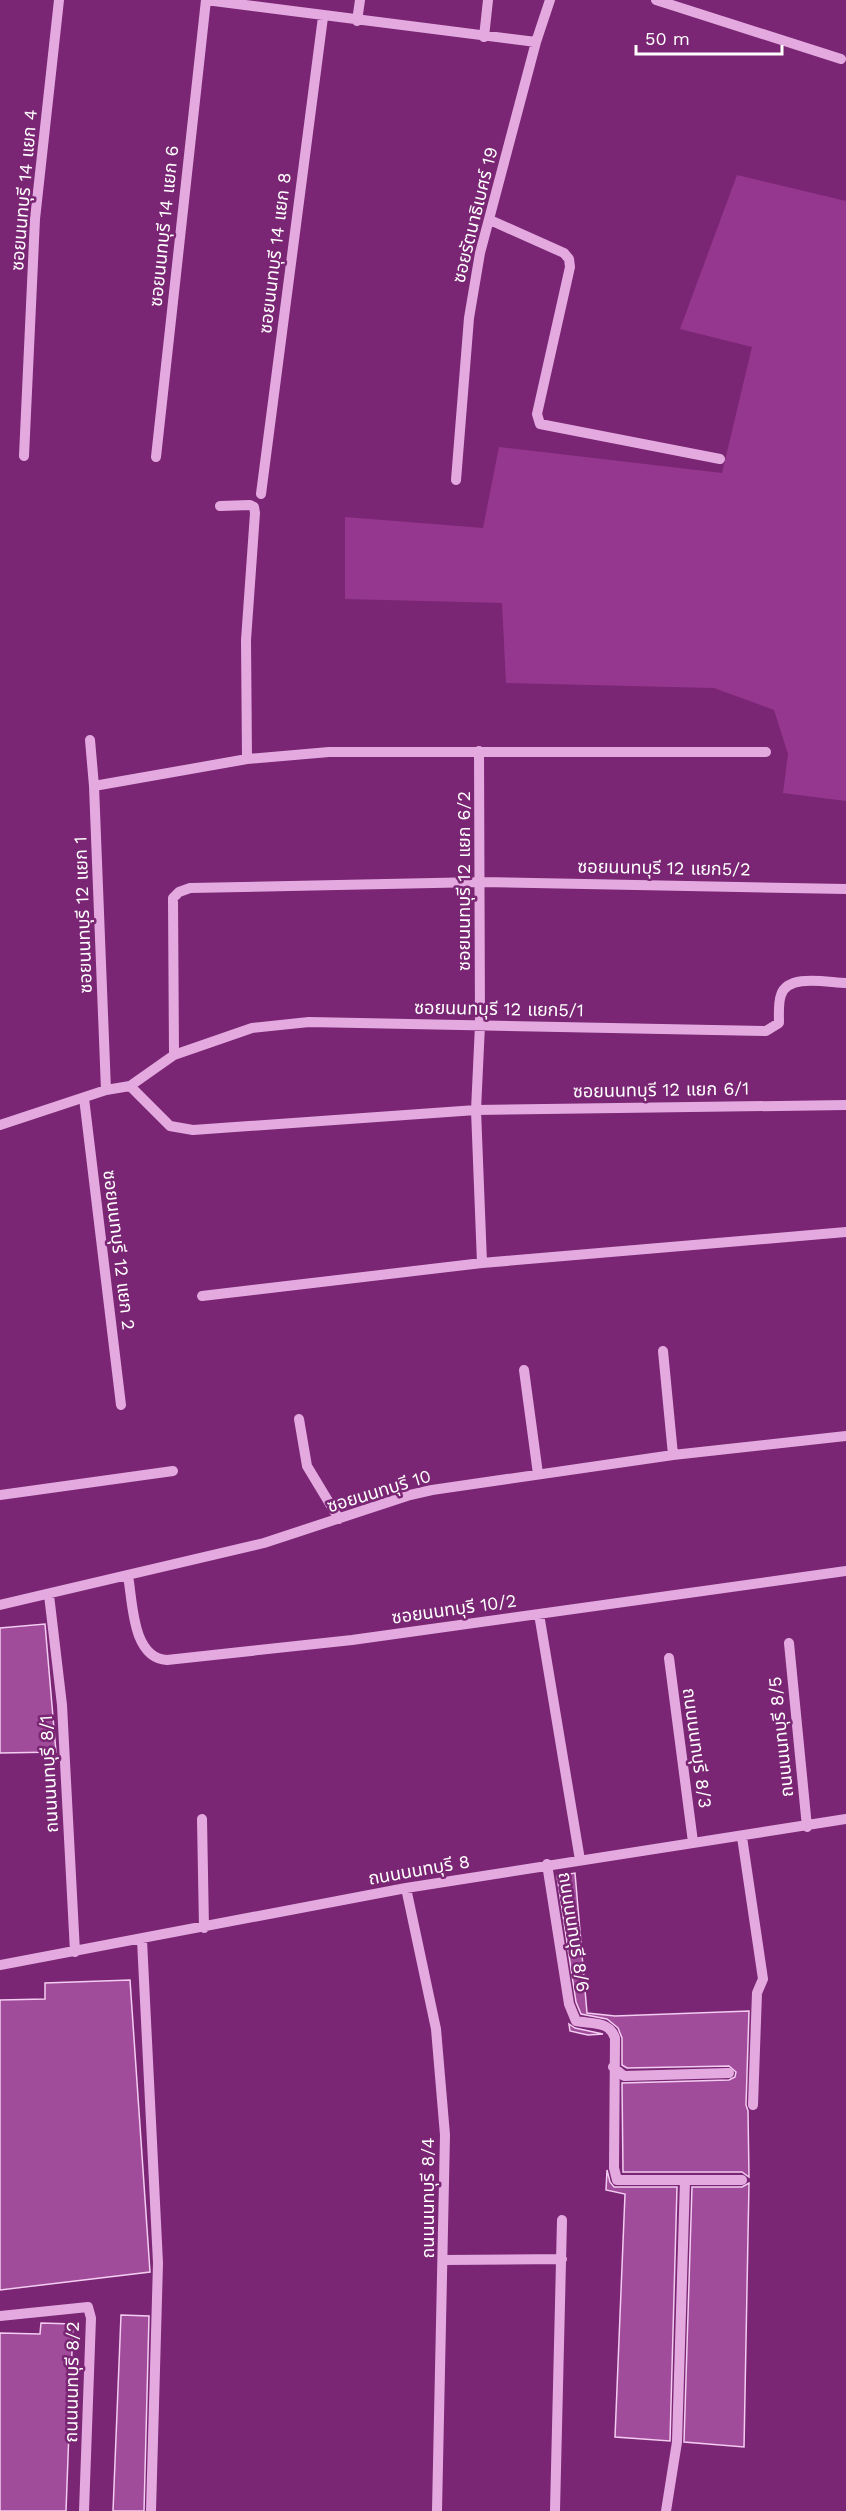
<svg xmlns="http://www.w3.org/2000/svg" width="846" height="2511" viewBox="0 0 846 2511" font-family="'Work Sans','Noto Sans Thai',sans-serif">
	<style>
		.green { fill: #96378f }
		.building { fill: #a14b9b; stroke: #f3cdf1; stroke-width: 1.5 }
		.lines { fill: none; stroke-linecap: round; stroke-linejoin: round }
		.minor { stroke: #e4aae0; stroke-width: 10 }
		.labels { text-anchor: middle; stroke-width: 5; stroke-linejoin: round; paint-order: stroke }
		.street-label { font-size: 18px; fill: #fff; stroke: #7a2674 }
	</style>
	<rect width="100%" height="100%" fill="#7a2674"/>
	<path class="green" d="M737,175l109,26v600l-63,-8 5,-39 -14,-44 -60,-22 -208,-5 -4,-80 -157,-4v-82l138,11 16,-81 223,26 30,-126 -72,-18z"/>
	<path class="building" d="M45,1624l11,128 -56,1v-125z
		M575,1873l12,140 28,3 134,-5 -3,94 2,6 1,66 -7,-5h-119l-1,-89 107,-3 6,-3 1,-5 -7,-6 -102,2 -5,-3v-27l-4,-10 -11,-9 -26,-5 -5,-12 -19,-126z
		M130,1980l20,292 -150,18v-290l45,-1v-16z
		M569,2024l6,4 28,6 -15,1 -18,-4z
		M607,2170l3,12 4,5h63l-7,254 -55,-4 10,-243 -19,-4z
		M749,2183l-5,264 -60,-5 8,-255h50z
		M121,2315l28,1 -5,195h-31z
		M41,2323l32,1 -7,187h-66v-178l40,1z"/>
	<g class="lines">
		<path class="minor" d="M206,0l330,42
			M656,0l185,59
			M357,21l3,-21
			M484,37l4,-37
			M490,220l74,33 5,6 1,8 -33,147 3,10 180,35
			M24,456l11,-237 24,-219
			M156,457l50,-457
			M456,480l13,-162 11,-65 56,-211 14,-42
			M261,494l62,-477
			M220,506l30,-1 4,2 1,6 -9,127 1,119
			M90,740l4,46 12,304
			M479,751l1,274 -4,85 6,153
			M94,786l153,-27 82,-7h437
			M174,1055l-1,-157 6,-6 11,-4 291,-6 365,7
			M130,1086l40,40 23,4 283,-20 370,-5
			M84,1098l37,307
			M0,1125l106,-35 24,-4 44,-31 78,-27 57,-6 457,9 13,-8c0,-8 -1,-20 2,-28 7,-22 48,-12 65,-12
			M202,1296l280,-33 364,-31
			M663,1351l10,104
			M524,1370l14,104
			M299,1419l8,47 32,53
			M0,1495l173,-24
			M128,1576c5,27 4,82 39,84l185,-20 494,-69
			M49,1595l13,110 13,247
			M0,1605l264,-62 146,-48 22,-5 241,-35 173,-19
			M539,1614l41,246
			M789,1643l18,184
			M669,1658l24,184
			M202,1819l2,109
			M742,1837l21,142 -6,14 -4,112
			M547,1864l22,140 7,17c16,3 34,0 39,17l-1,130 3,12h125
			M406,1888l30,141 9,106 -8,376
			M142,1940l16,323 -7,248
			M0,1965l406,-77 440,-69
			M613,2067l11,9 105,-3
			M444,2260l118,-1
			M0,2316l88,-9 3,11 -7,193
			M555,2511l7,-291
			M666,2511l11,-69 8,-262"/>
	</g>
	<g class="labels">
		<g class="street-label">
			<text transform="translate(24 190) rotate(-85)" y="6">ซอยนนทบุรี 14 แยก 4</text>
			<text transform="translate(475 215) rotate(-76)" y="6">ซอยรัตนาธิเบศร์ 19</text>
			<text transform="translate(164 226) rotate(-84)" y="6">ซอยนนทบุรี 14 แยก 6</text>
			<text transform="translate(275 253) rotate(-83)" y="6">ซอยนนทบุรี 14 แยก 8</text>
			<text transform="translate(664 868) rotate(1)" y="6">ซอยนนทบุรี 12 แยก5/2</text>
			<text transform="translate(464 881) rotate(-90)" y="6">ซอยนนทบุรี 12 แยก 6/2</text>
			<text transform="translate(83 915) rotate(-92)" y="6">ซอยนนทบุรี 12 แยก 1</text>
			<text transform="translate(499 1009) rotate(1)" y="6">ซอยนนทบุรี 12 แยก5/1</text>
			<text transform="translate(661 1090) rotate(-1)" y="6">ซอยนนทบุรี 12 แยก 6/1</text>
			<text transform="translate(119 1250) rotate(83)" y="6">ซอยนนทบุรี 12 แยก 2</text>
			<text transform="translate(379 1491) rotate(-17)" y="6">ซอยนนทบุรี 10</text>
			<text transform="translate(454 1609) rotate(-8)" y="6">ซอยนนทบุรี 10/2</text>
			<text transform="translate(781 1737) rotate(-96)" y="6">ถนนนนทบุรี 8/5</text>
			<text transform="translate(697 1748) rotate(82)" y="6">ถนนนนทบุรี 8/3</text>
			<text transform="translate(49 1774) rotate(-93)" y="6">ถนนนนทบุรี 8/1</text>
			<text transform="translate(419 1870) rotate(-10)" y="6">ถนนนนทบุรี 8</text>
			<text transform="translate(574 1932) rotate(81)" y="6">ถนนนนทบุรี 8/6</text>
			<text transform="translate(428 2198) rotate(-90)" y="6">ถนนนนทบุรี 8/4</text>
			<text transform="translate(72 2382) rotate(-89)" y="6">ถนนนนทบุรี 8/2</text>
		</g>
	</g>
	<path d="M636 45v9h146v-9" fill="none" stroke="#ffffff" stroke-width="3"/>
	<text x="645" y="45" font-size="18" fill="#ffffff" stroke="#7a2674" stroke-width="4.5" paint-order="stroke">50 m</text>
</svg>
